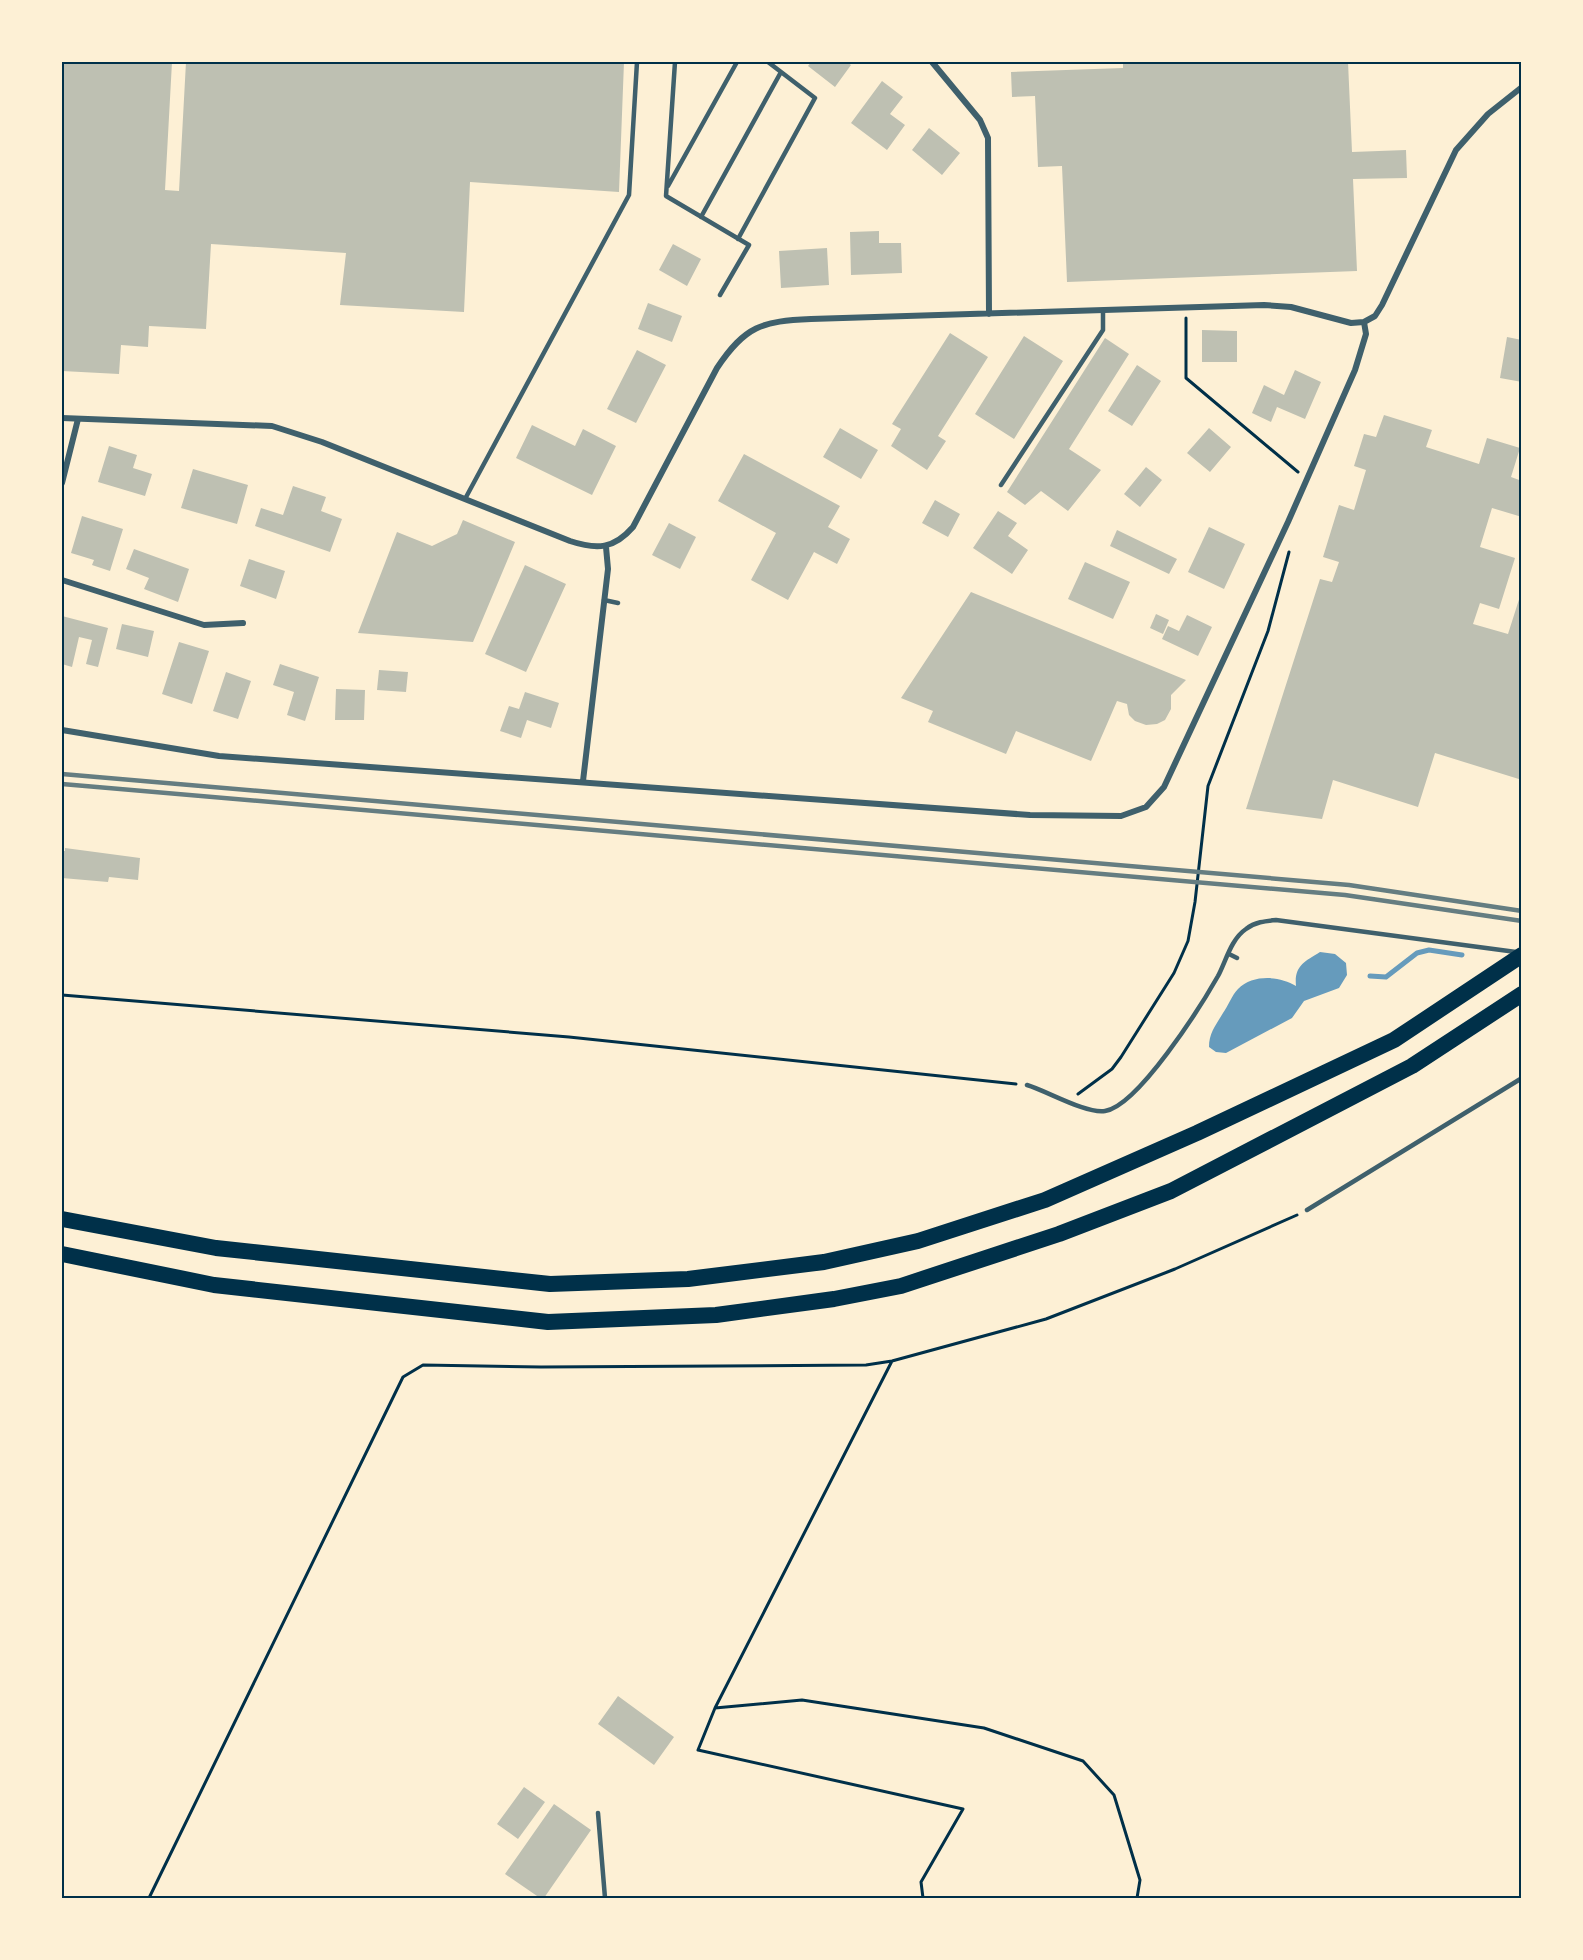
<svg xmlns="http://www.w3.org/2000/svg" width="1583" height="1960" viewBox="0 0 1583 1960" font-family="'Titillium Web',sans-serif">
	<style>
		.water { fill: #669bbc }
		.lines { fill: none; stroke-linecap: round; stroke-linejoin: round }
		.stream { stroke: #669bbc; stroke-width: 5 }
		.building { fill: #bec0b2 }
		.path { stroke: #003049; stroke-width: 3 }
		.service { stroke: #3f606c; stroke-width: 4.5 }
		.minor { stroke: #3f606c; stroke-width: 6 }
		.trunk { stroke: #003049; stroke-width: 16 }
		.rail { stroke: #657d81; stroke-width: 4.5 }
		.neatline { fill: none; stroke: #003049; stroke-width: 2 }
	</style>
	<rect width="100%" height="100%" fill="#fdf0d5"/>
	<path class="water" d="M1320,952l15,2 11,9 1,12 -8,13 -35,13 -12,17 -66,35 -10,-1 -7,-5c0,-14 7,-22 14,-34 5,-7 9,-18 15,-24 15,-15 42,-13 58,-3 -2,-20 8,-24 24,-34z"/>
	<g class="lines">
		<path class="stream" d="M1370,976l16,1 31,-24 12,-3 33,5"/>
	</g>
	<path class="building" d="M62,62h110l-7,128 14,1 7,-129h438l-5,130 -149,-10 -6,130 -124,-7 6,-52 -135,-9 -5,85 -57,-3 -1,21 -27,-2 -2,29 -57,-3z
		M811,62h36l4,3 -16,22 -27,-21z
		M1123,62h225l4,90 54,-2 1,28 -54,1 4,92 -290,11 -5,-116 -24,1 -3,-71 -23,1 -1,-25 112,-4z
		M882,81l21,16 -13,17 15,11 -18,25 -36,-27z
		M929,128l31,25 -18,22 -30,-25z
		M879,231v12h22l1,30 -51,2 -1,-43z
		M673,244l28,15 -14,27 -28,-16z
		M827,248l2,37 -48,3 -2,-37z
		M648,303l34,13 -10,26 -34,-13z
		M1202,330l35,1v31h-35z
		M950,333l38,24 -50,79 8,5 -19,29 -36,-24 10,-17 -9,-5z
		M1024,336l39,25 -49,78 -39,-25z
		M1507,337l15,3v42l-22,-4z
		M1105,338l24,16 -60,95 32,21 -33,41 -27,-20 -16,14 -18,-13z
		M637,350l29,15 -30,58 -29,-14z
		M1137,365l24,16 -29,45 -24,-15z
		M1295,370l26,12 -16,37 -28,-12 -6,15 -19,-9 12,-28 20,10z
		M1384,415l48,15 -6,17 53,17 8,-26 33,10 -9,29 11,4v36l-30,-9 -12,39 35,11 -16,51 -19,-6 -7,21 35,10 14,-44v190l-87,-27 -17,54 -85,-27 -11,39 -76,-10 74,-230 12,3 7,-20 -16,-5 16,-52 15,5 12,-40 -12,-4 10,-32 12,3z
		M532,425l43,21 8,-17 33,17 -24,49 -76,-37z
		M840,428l38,22 -17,29 -38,-22z
		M1209,428l22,19 -21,25 -23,-19z
		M109,446l28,9 -4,13 19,6 -7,22 -47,-14z
		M744,454l96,52 -12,21 22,12 -13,25 -23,-12 -26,48 -37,-20 25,-47 -58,-32z
		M1146,467l16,13 -22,27 -16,-13z
		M193,469l55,16 -11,39 -56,-16z
		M293,486l33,11 -5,14 21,8 -12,33 -75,-26 6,-18 22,7z
		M935,500l25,14 -12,23 -26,-14z
		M998,511l19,12 -9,13 20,14 -16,24 -39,-26z
		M82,516l41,13 -13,42 -18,-6 2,-5 -23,-7z
		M463,520l52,22 -42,100 -115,-9 39,-101 35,14 25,-12z
		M669,523l27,14 -16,32 -28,-14z
		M1209,527l36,17 -21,45 -36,-17z
		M1117,530l60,29 -8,15 -59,-28z
		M134,549l55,20 -11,33 -34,-13 5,-11 -23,-9z
		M249,559l36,12 -9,28 -36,-13z
		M1085,562l45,20 -17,37 -45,-20z
		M525,565l41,19 -40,88 -41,-18z
		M971,592l215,88 -15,15v14l-6,11 -8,4 -11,1 -11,-4 -6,-6 -2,-11 -10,-3 -26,60 -75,-30 -10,23 -78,-32 5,-11 -32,-13z
		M1156,614l13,6 -6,14 -13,-6z
		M1187,615l25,12 -14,29 -36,-17 6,-13 11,5z
		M62,616l46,12 -10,39 -12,-3 6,-24 -13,-3 -7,30 -10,-3z
		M122,624l32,7 -6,26 -32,-8z
		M179,642l30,9 -17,53 -30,-10z
		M280,664l39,13 -14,44 -18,-6 7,-23 -21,-7z
		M379,670l29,2 -2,20 -29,-2z
		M226,672l25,9 -13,38 -25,-8z
		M336,689l29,1 -1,30h-29z
		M525,692l34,11 -8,25 -24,-8 -6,18 -21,-7 9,-25 10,3z
		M65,848l75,10 -2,22 -29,-3 -1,5 -46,-4v-27h3z
		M618,1696l56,41 -20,28 -56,-41z
		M524,1787l21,15 -27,37 -21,-15z
		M554,1804l37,26 -47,68h-4l-35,-24z"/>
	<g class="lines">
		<path class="path" d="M1186,318v60l112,94
			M62,995l507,42 447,47
			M1078,1094l34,-25 9,-12 53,-84 14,-32 7,-39 13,-116 60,-155 21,-79
			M892,1361l-177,347 -17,42 265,59 -42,73 2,16
			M715,1708l87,-8 182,28 99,33 31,34 26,85 -3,18
			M149,1898l254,-521 20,-12 118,2 325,-2 26,-4 154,-42 129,-50 122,-54"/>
		<path class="service" d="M675,62l-9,134 83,49 -29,50
			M668,186l69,-124
			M701,217l80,-145
			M738,239l77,-141 -47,-36
			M1001,485l102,-155v-20
			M465,499l164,-304 8,-133
			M604,600l14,3
			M1229,954l8,4
			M1027,1085c20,6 59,29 78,26 33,-5 96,-105 113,-135 8,-15 13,-37 28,-47 9,-7 19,-8 30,-9l240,32
			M1307,1210l215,-132
			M598,1813l7,85"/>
		<path class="minor" d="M932,62l48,58 8,18 1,176
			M62,418l210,8 50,16 248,99c27,9 44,8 63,-14l84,-159c28,-42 45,-47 94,-49l453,-14 27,2 60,16 13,-1 11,-6 7,-11 74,-155 32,-36 34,-27
			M62,483l16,-64
			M62,580l142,45 39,-2
			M62,730l157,26 811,59 91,1 25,-9 18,-20 124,-265 67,-152 11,-36 -2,-12
			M583,781l25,-212 -2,-22"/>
		<path class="trunk" d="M62,1219l154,29 334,36 138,-5 136,-17 94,-21 127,-41 152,-67 197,-93 128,-85
			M62,1254l152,31 334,37 168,-7 118,-16 67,-13 158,-52 112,-43 241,-125 110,-72"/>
		<path class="rail" d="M62,774l1287,111 173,26
			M62,784l1283,111 177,26"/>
	</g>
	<rect width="1583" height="1960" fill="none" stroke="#fdf0d5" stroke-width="126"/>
	<rect x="63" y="63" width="1457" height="1834" class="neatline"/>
</svg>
